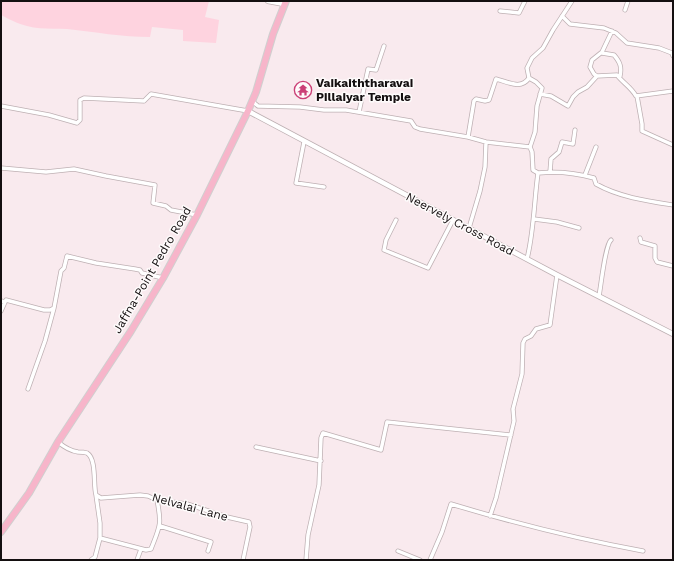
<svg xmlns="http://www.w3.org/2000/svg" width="674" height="561" viewBox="0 0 674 561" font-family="'Work Sans',sans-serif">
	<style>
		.green { fill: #fed3df }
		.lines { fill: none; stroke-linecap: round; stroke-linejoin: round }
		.minor-casing { stroke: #beb0b3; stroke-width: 5 }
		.tertiary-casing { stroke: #beb0b3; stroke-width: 6 }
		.primary-casing { stroke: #d0cfcf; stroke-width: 8 }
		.minor { stroke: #fff; stroke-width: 3.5 }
		.tertiary { stroke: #fff; stroke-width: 4.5 }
		.primary { stroke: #f7b5ca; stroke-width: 6 }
		.labels { text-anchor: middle; stroke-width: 3; stroke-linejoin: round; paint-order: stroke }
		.poi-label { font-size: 12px; font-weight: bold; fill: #140f10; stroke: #fefbfb; text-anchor: start }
		.street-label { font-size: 12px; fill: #140f10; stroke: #fefbfb }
	</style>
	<rect width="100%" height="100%" fill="#f9eaee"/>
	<path class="green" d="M1,1h208l-4,16 14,3 -3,23 -33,-2v-11l-31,-3 -2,10c-28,0 -55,-5 -83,-8 -14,-1 -27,1 -40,-3 -9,-2 -18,-7 -26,-11z"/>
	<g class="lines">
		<defs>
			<path id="minor" d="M625,10l3,-9
				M500,11l19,2 6,-12
				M562,16l8,8 34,4 12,5 11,10 32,5 13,5 1,3
				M602,53l12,2c6,7 8,12 6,21l-1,1
				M597,76l-3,-2 -4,-7 2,-7 10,-8 10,-21
				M540,94l11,2 17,10 5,-9 5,-5 9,-5 10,-11 20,-1c6,8 14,12 19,21l37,-5
				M637,96l5,28v7l31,14
				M252,101l6,5 42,1 24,3h22l65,11 4,6 5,2 48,8 18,5 44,5 2,5 1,18 5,3c18,-2 38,0 56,5l2,6c23,13 51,17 77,21
				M1,106l48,9 28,8 3,-3v-20l4,-2 60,3 7,-7 97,17
				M359,112l9,-43 8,1 8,-24
				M468,137l6,-36 2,-2 9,2 4,-1 7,-21c12,3 25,11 33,-1
				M304,142l-8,41 28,4
				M530,147l5,-15 2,-26 5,-18 -6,-6 -7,-4 -2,-10 5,-10 11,-10 10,-18 19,-29
				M1,168l45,4 28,-3 32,7 49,9 -2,18 13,3 5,4 26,5
				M550,172l1,-13 8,-7 3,-10 11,2 2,-14
				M585,175l11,-28
				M534,219l23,3 22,6
				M396,220l-10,20 -2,10 44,18 25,-48
				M469,228l11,-37 5,-24 1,-25
				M640,238l1,4 14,4v12l2,4 16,4
				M527,259c7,-28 7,-57 11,-86
				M599,296c2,-10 6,-51 12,-56
				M1,301l4,1 1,-2 38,10h6l4,-2 7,-37 3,-3 3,-12 29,7 39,6 5,1 2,3 21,5
				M1,311l4,-9
				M28,389l17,-48 9,-33
				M58,442c6,5 12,9 20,10 3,0 6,0 9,1 10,6 6,33 9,42l5,3 39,-3 8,1 9,4 30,4 40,13 22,5 1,5 -7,33
				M256,447l65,14
				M96,495l4,28v15l46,12 5,-1c9,-23 11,-24 6,-49
				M490,516l6,-18 18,-77 -1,-12 9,-35 1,-31 2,-4 6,-3 5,-7 14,-4 7,-50
				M160,526l51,16 -3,9
				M398,551l22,9
				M91,560l4,-3 5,-19
				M137,560l4,-11
				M306,560l2,-25 11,-50 2,-47 2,-5 58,17 6,-28 124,13
				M430,560l12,-28 9,-28c63,19 127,35 192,47"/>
			<path id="tertiary" d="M268,1l16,3
				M248,111l309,164 116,59"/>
			<path id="primary" d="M1,532l28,-39 29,-51 73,-111 32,-53 34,-63 51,-104 8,-19 17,-58 13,-33"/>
		</defs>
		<use href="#minor" class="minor-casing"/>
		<use href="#tertiary" class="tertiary-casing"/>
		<use href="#primary" class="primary-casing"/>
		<use href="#minor" class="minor"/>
		<use href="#tertiary" class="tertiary"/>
		<use href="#primary" class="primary"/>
	</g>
	<defs>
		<symbol id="temple-ring" viewBox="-11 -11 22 22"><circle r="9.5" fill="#fefbfb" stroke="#cb4077" stroke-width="1.5"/><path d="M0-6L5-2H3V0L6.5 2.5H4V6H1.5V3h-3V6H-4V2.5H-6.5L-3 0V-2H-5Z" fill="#cb4077"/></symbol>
	</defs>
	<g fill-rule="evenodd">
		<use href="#temple-ring" x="293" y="80" width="20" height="20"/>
	</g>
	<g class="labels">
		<g class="poi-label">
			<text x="316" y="87">Vaikaiththaravai<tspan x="316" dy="14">Pillaiyar Temple</tspan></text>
		</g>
		<g class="street-label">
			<text transform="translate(460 224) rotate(28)" y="4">Neervely Cross Road</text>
			<text transform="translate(152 270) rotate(-60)" y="4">Jaffna-Point Pedro Road</text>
			<text transform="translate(190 507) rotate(15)" y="4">Nelvalai Lane</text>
		</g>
	</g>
	<rect width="674" height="561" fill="none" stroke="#140f10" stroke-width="4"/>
</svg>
